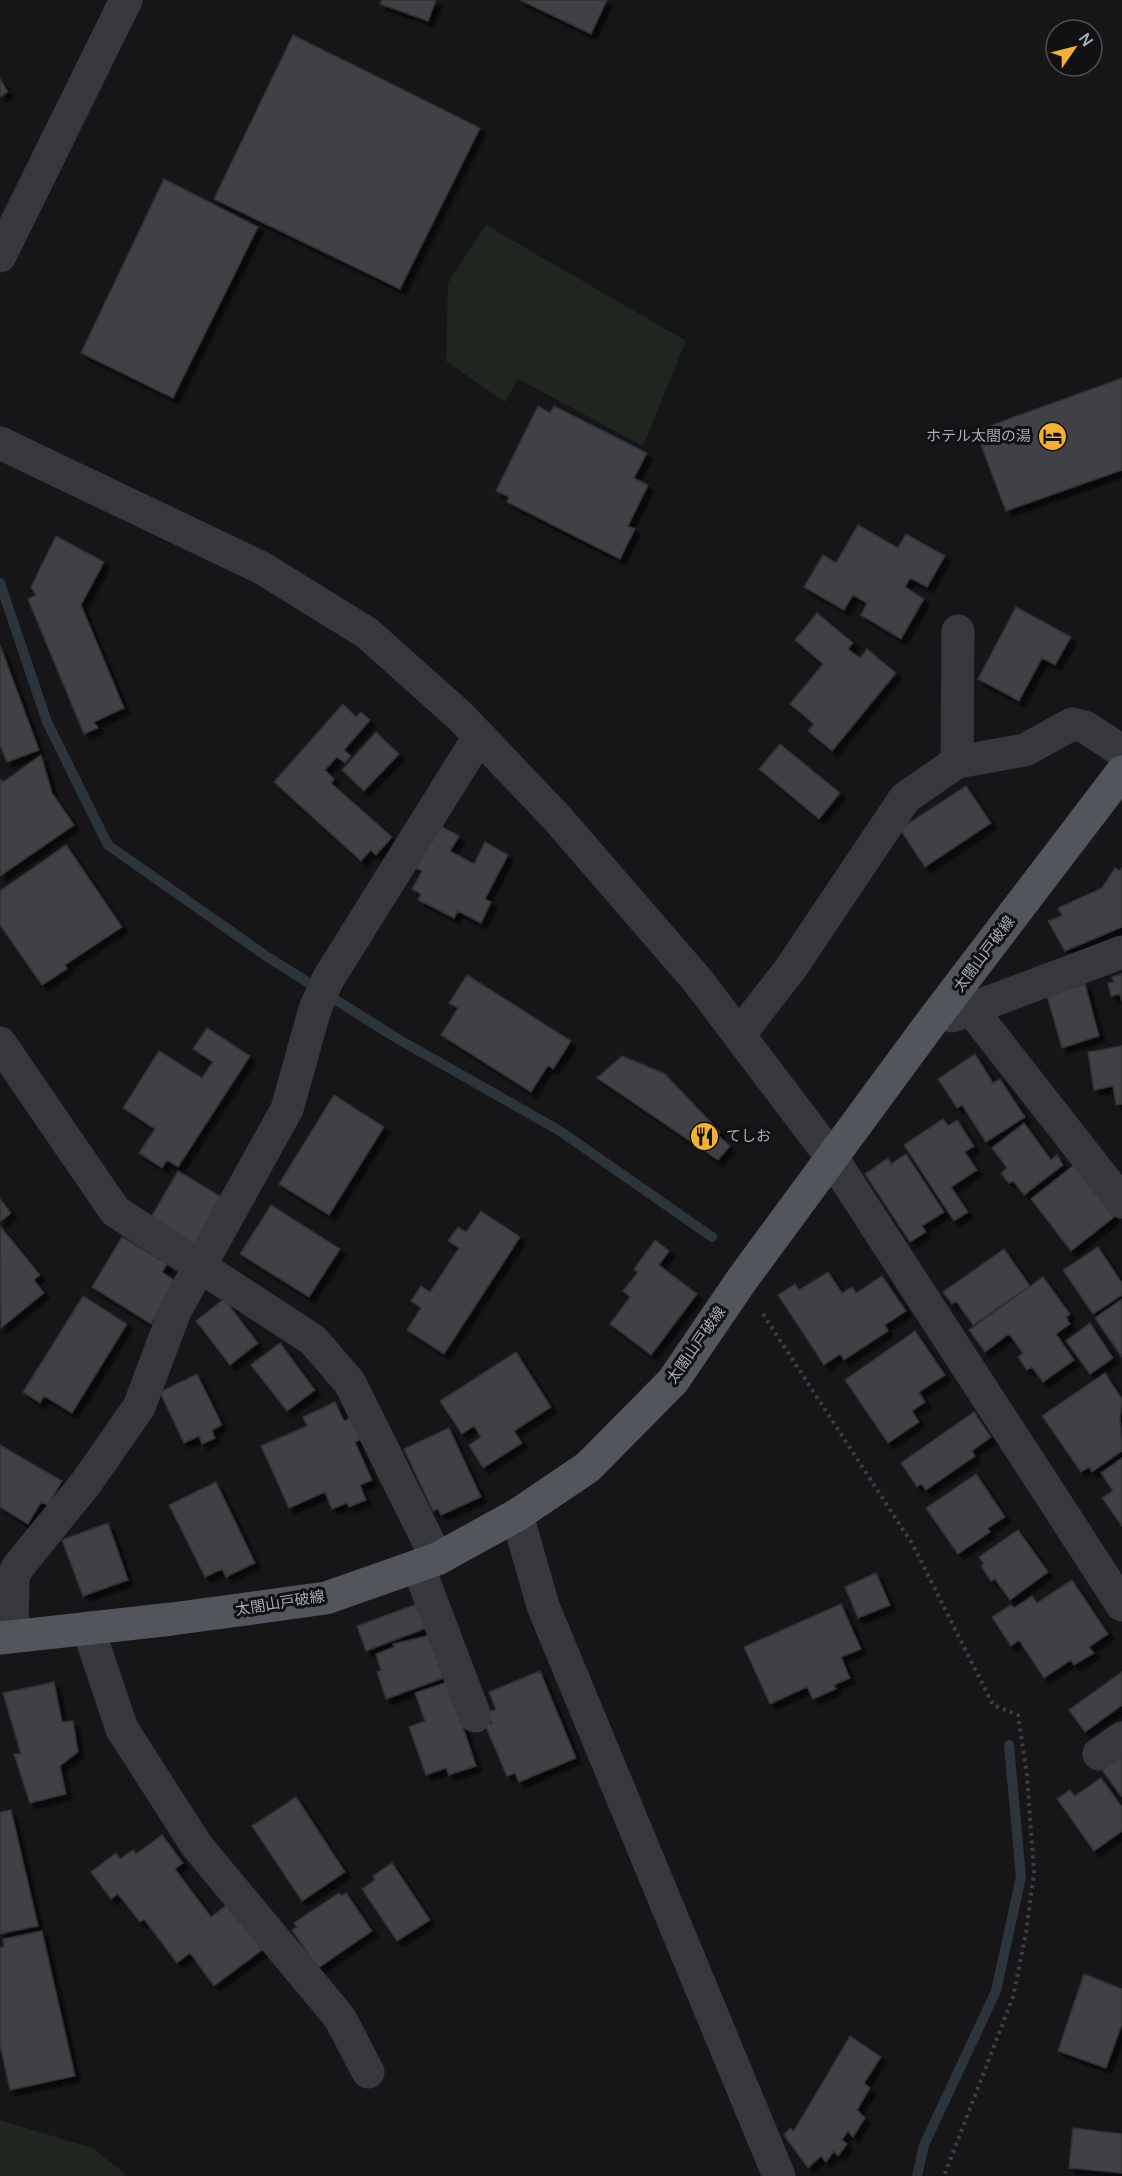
<svg xmlns="http://www.w3.org/2000/svg" width="1122" height="2176" viewBox="0 0 1122 2176" font-family="Manrope,'Noto Sans JP',sans-serif">
	<style>
		.green { fill: #1e261f }
		.lines { fill: none; stroke-linecap: round; stroke-linejoin: round }
		.stream { stroke: #2c353c; stroke-width: 10 }
		.building { fill: #404145; stroke: #303034; stroke-width: 1.5; filter: url(#shadow) }
		.path { stroke: #3d3f44; stroke-width: 4; stroke-dasharray: 3 4.5; stroke-linecap: butt }
		.minor { stroke: #37383d; stroke-width: 33 }
		.major { stroke: #53555c; stroke-width: 33 }
		.labels { text-anchor: middle; stroke-width: 6; stroke-linejoin: round; paint-order: stroke }
		.poi-label { font-size: 15px; fill: #a8adb8; stroke: #111113; text-anchor: end }
		.street-label { font-size: 15px; fill: #a8adb8; stroke: #111113 }
	</style>
	<defs>
		<filter id="shadow"><feDropShadow dx="5.5" dy="5.5" stdDeviation="1.5" flood-color="#0009"/></filter>
	</defs>
	<rect width="100%" height="100%" fill="#161618"/>
	<path class="green" d="M486,225l200,116 -43,105 -125,-67 -13,23 -59,-41 2,-78z
		M0,2120l92,28 36,28h-128z"/>
	<g class="lines">
		<path class="stream" d="M0,583l47,139 61,123 158,111 132,83 162,92 152,106
			M917,2176l7,-31 72,-154 25,-114 -12,-132"/>
	</g>
	<path class="building" d="M382,0h54l-8,21 -48,-17z
		M520,0h87l-16,34z
		M293,35l187,93 -80,161 -186,-90z
		M0,79l8,13 -8,5z
		M164,179l94,48 -85,171 -92,-45z
		M1122,378v92l-116,41 -25,-66 3,-17z
		M538,406l12,7 4,-7 93,47 -13,25 14,7 -20,41 7,3 -15,30 -113,-57 2,-5 -13,-6z
		M858,525l40,23 8,-14 39,22 -18,31 -17,-9 -5,9 19,12 -23,40 -40,-24 6,-12 -14,-8 -9,15 -40,-23 19,-32 13,8z
		M56,536l48,26 -23,43 43,103 -30,14 4,6 -14,6 -56,-135 8,-4 -5,-8z
		M1016,607l55,30 -16,28 -13,-7 -23,43 -41,-22z
		M817,613l36,30 -5,6 12,9 7,-9 29,24 -64,78 -24,-20 6,-7 -24,-20 33,-40 -28,-24z
		M0,645l39,105 -32,12 -7,-17z
		M343,704l13,13 5,-5 9,8 -26,30 7,6 -6,7 -8,-6 -12,13 9,9 -3,4 61,54 -16,18 -5,-5 -10,11 -87,-79z
		M376,732l23,22 -35,37 -22,-21z
		M780,744l60,49 -21,26 -60,-50z
		M41,755l11,38 22,32 -74,51v-97l3,3z
		M966,786l25,37 -66,44 -25,-38z
		M435,823l24,13 -9,15 24,13 11,-22 23,13 -23,44 6,3 -10,21 -23,-12 -4,7 -36,-18 3,-6 -9,-5 10,-18 -10,-5z
		M66,845l56,82 -57,38 2,4 -25,16 -42,-60v-34z
		M1115,868l5,3 2,-3v59l-57,24 -17,-30 14,-5 -4,-8 44,-20z
		M1122,974v28l-2,-8 -9,2 -3,-13 6,-1 -2,-5z
		M467,975l104,66 -18,28 -5,-4 -17,27 -90,-57 17,-27 -9,-5z
		M1085,984l14,52 -37,12 -15,-52z
		M207,1028l43,28 -72,111 -11,-7 -5,8 -23,-15 16,-24 -32,-21 36,-57 43,27 11,-16 -20,-13z
		M1122,1046v58l-6,1 -3,-19 -19,4 -6,-38z
		M975,1054l18,29 7,-4 25,38 -39,25 -24,-37 -5,3 -19,-29z
		M622,1056l43,18 55,58 -2,3 12,11 -12,14 -121,-82z
		M334,1095l50,32 -55,88 -50,-31z
		M943,1119l5,7 9,-6 17,26 -9,6 12,18 -26,17 17,25 -14,9 -50,-76z
		M1024,1123l27,37 6,-5 6,10 -39,30 -11,-14 -4,2 -8,-10 6,-5 -15,-20z
		M906,1154l38,58 -22,14 4,6 -16,10 -45,-68 23,-16 3,6z
		M1074,1165l40,52 -43,34 -40,-52z
		M178,1171l45,27 -29,46 -44,-25z
		M0,1199l11,14 -11,9z
		M271,1205l69,44 -31,48 -69,-43z
		M481,1211l39,26 -76,117 -37,-24 14,-22 -10,-7 10,-15 9,6 29,-44 -11,-7 10,-14 8,5z
		M0,1226l40,49 -6,5 10,13 -43,35z
		M122,1237l45,27 -5,8 15,10 -26,42 -59,-37z
		M655,1240l14,11 -10,14 38,29 -46,61 -41,-31 20,-27 -7,-6 15,-19 -4,-3z
		M1098,1247l24,36v12l-29,19 -30,-44z
		M1004,1249l26,37 -57,39 -17,-24 -4,3 -9,-12z
		M828,1272l14,21 10,-6 4,6 26,-17 24,35 -21,14 3,6 -44,29 -4,-6 -16,11 -46,-70 17,-11 4,6z
		M1043,1277l27,37 -4,3 4,7 -14,10 18,26 -31,22 -11,-15 -5,3 -9,-13 5,-4 -14,-19 -24,18 -16,-22z
		M83,1296l44,28 -55,89 -28,-17 -4,7 -17,-11z
		M224,1299l34,44 -28,22 -34,-44z
		M1122,1299v58l-27,-39z
		M1090,1323l23,35 -23,16 -24,-33z
		M915,1331l30,44 -26,17 6,10 -13,9 7,11 -31,21 -43,-63z
		M280,1343l35,47 -28,21 -36,-46z
		M516,1352l35,55 -37,24 8,12 -39,25 -14,-23 12,-8 -7,-11 -12,8 -22,-33z
		M1105,1373l17,26 -2,18 2,34 -30,21 -3,-5 -8,5 -39,-56z
		M197,1374l25,51 -10,5 3,8 -13,6 -3,-8 -15,7 -24,-51z
		M335,1402l9,19 7,-3 10,21 -6,3 17,38 -12,5 6,15 -17,7 -2,-4 -15,6 -7,-17 -36,16 -28,-62 46,-20 -4,-9z
		M974,1412l17,25 -19,14 3,5 -49,34 -5,-6 -4,3 -16,-24z
		M449,1428l32,69 -40,18 -3,-6 -5,2 -29,-62z
		M0,1445l62,36 -14,24 -7,-3 -13,22 -28,-17z
		M1122,1458v68l-20,-28 11,-7 -12,-18z
		M976,1474l29,43 -17,11 2,4 -32,22 -32,-46z
		M216,1482l39,81 -29,14 -4,-8 -17,8 -36,-72z
		M108,1523l20,57 -45,16 -21,-56z
		M1018,1530l30,42 -38,28 -15,-21 -4,2 -10,-15 3,-2 -5,-7z
		M876,1573l14,32 -32,13 -13,-31z
		M1072,1580l36,54 -19,13 5,6 -20,12 -3,-5 -27,18 -25,-38 -8,6 -19,-29 19,-12 3,3 18,-12 5,7z
		M420,1603l9,24 -63,24 -9,-25z
		M841,1604l20,45 -20,8 9,21 -16,7 2,4 -23,10 -6,-12 -37,17 -26,-57z
		M431,1635l15,42 -60,22 -9,-27 4,-2 -5,-16 18,-7 -1,-3z
		M540,1671l36,87 -57,24 -4,-9 -8,3 -22,-51 7,-2 -5,-10 9,-4 -7,-17z
		M1122,1672v33l-37,27 -16,-22z
		M54,1682l8,40 11,-1 5,31 -18,14 6,28 -36,9 -16,-49h7l-18,-61z
		M448,1682l28,84 -27,9 -3,-7 -20,7 -17,-48 16,-6 -10,-28z
		M1122,1756v39l-1,1 -19,-26z
		M1101,1778l21,29v24l-28,20 -37,-52 13,-9 5,6z
		M296,1797l49,75 -43,29 -50,-75z
		M11,1810l27,116 -38,8v-122z
		M162,1835l21,28 -8,6 36,48 17,-13 34,46 -48,36 -24,-33 -13,10 -33,-44 -4,3 -22,-28 -7,5 -20,-27 25,-19 4,6 13,-9 3,4z
		M392,1863l38,57 -33,21 -35,-52 13,-9 -2,-4z
		M339,1893l2,3 5,-3 26,38 -54,37 -26,-38 5,-3 -3,-4z
		M42,1931l33,145 -65,14 -10,-45v-97l4,-1 -1,-8z
		M1084,1974l38,15v35l-16,44 -48,-17z
		M850,2036l31,21 -17,26 6,5 -13,22 8,8 -12,19 -5,-6 -6,9 5,4 -9,12 -4,-5 -8,11 -5,-6 -13,12 -24,-33 6,-7 4,3z
		M1073,2128l49,6v39l-53,-5z"/>
	<g class="lines">
		<path class="path" d="M763,1314l150,231 80,160 25,10 9,60 7,98 -8,60 -13,64 -69,179"/>
		<path class="minor" d="M0,256l126,-256
			M0,443l262,125 105,65 94,84 97,102 140,162 134,177 290,447
			M957,762l1,-131
			M971,1009l151,193
			M952,1016l170,-64
			M739,1035l52,-67 114,-170 52,-36 68,-12 47,-26 13,3 37,24
			M0,1043l115,168 198,129 37,43 87,176
			M517,1515l26,91 236,570
			M418,1566l57,150
			M88,1628l34,101 75,117 143,172 28,54
			M12,1635l1,-58 5,-10 68,-84 53,-76 36,-96 112,-202 28,-100 13,-30 151,-242
			M1099,1754l23,-16"/>
		<path class="major" d="M0,1638l172,-19 154,-21 111,-39 80,-44 71,-48 85,-86 68,-100 189,-257 192,-252"/>
	</g>
	<defs>
		<symbol id="hotel-disc" viewBox="-11 -11 22 22"><circle r="9.5" fill="#f2b134" stroke="#111113"/><path d="M-6-4.5h1.5V1H6V5H4.5V3h-9V5H-6ZM-4 0a1.8 1.8 0 1 1 3.6 0ZM.5 0V-2.5h3Q6-2.5 6 0Z" fill="#111"/></symbol>
		<symbol id="restaurant-disc" viewBox="-11 -11 22 22"><circle r="9.5" fill="#f2b134" stroke="#111113"/><path d="M-5-6h1v4h1v-4h1v4h1v-4h1v5L-1.5 .5V6h-2V.5L-5-1ZM5-6V6H3V1.5H1.5Q1.5-4 5-6Z" fill="#111"/></symbol>
	</defs>
	<g fill-rule="evenodd">
		<use href="#hotel-disc" x="1036" y="420" width="33" height="33"/>
		<use href="#restaurant-disc" x="688" y="1120" width="33" height="33"/>
	</g>
	<g class="labels">
		<g class="poi-label">
			<text x="1031" y="441">ホテル太閤の湯</text>
			<text x="726" y="1141" text-anchor="start">てしお</text>
		</g>
		<g class="street-label">
			<text transform="translate(984 954) rotate(-53)" y="5">太閤山戸破線</text>
			<text transform="translate(696 1345) rotate(-55)" y="5">太閤山戸破線</text>
			<text transform="translate(280 1603) rotate(-9)" y="5">太閤山戸破線</text>
		</g>
	</g>
	<g transform="translate(1074 48) rotate(55)"><circle r="28" fill="#111113" stroke="#4d4f55" stroke-width="1.5"/>
	<path d="M0-4.5L10 22L0 15L-10 22Z" fill="#f2b134"/>
	<text y="-9" font-size="16" font-weight="bold" text-anchor="middle" fill="#a8adb8">N</text>
	</g>
</svg>
